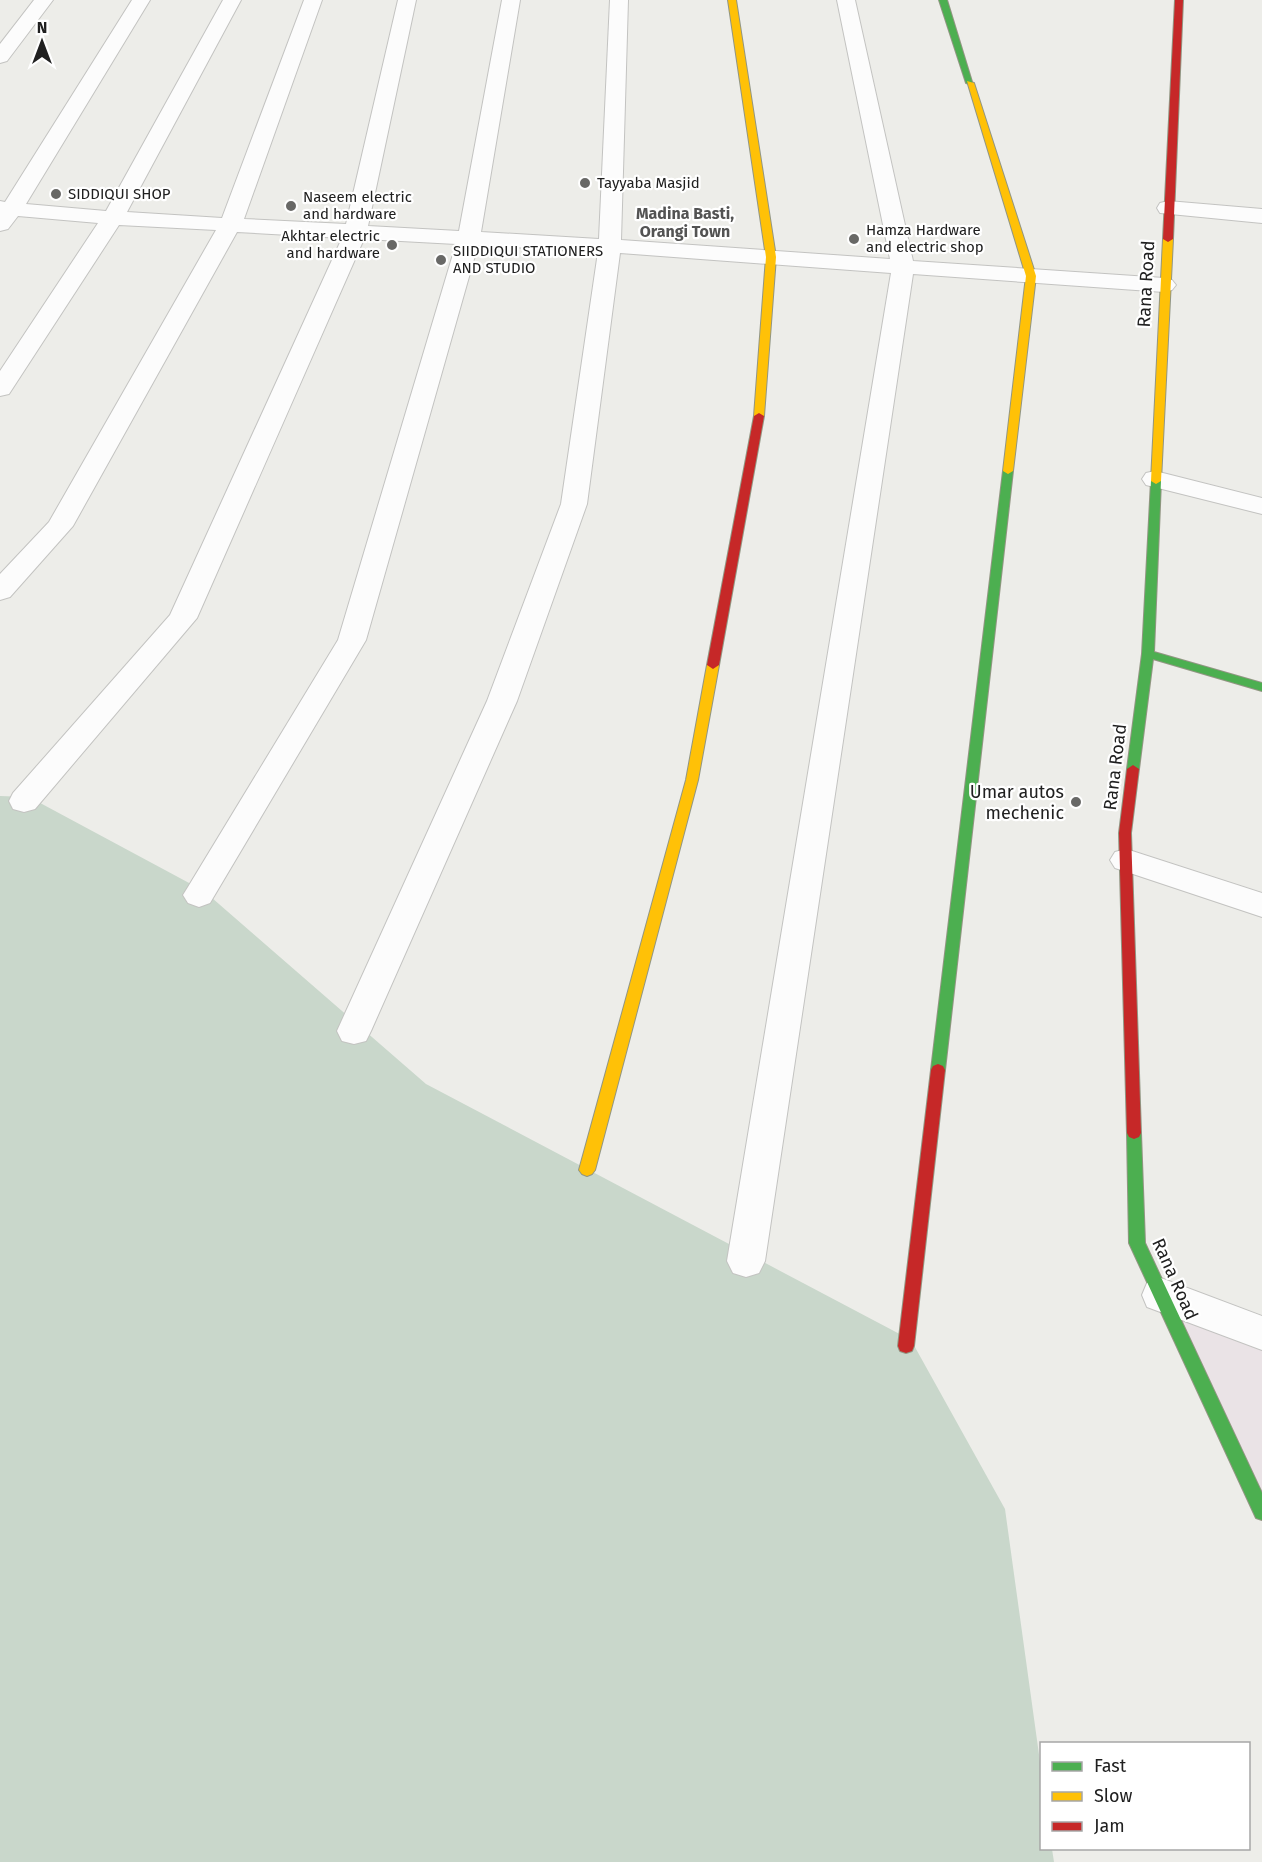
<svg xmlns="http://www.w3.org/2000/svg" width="1262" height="1862" viewBox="0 0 1262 1862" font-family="'Fira Sans',sans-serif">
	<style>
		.industrial { fill: #eae3e6 }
		.cemetery { fill: #c9d7cb }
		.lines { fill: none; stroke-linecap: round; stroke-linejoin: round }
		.street-casing { stroke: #c3c3c1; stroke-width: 2 }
		.fast-casing { stroke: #929683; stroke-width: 2 }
		.slow-casing { stroke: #929683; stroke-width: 2 }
		.jam-casing { stroke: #929683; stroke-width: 2 }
		.street { fill: #fcfcfc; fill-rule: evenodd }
		.fast { fill: #4caf50; fill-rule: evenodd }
		.slow { fill: #ffc107; fill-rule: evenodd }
		.jam { fill: #c62828; fill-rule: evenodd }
		.poi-dot { fill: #686866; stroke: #fff; stroke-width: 2 }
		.labels { text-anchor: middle; stroke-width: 4.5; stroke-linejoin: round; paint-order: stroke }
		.far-poi-label { font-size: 15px; fill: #202020; stroke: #fff; text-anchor: start }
		.far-neighbourhood-label { font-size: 16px; font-weight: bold; fill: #535353; stroke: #fff }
		.street-label { font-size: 18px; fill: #202020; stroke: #fff }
		.poi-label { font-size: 18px; fill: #202020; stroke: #fff; text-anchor: end }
	</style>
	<rect width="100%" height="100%" fill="#edede9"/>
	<path class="industrial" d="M1163,1316l99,28v149z"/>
	<path class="cemetery" d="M0,796l29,1 175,94 222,193 485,256 94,169 36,260 1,79 10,1 2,13h-1054z"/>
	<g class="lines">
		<defs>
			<path id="street" d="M34,0h19l-46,61 -7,2v-19z
				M132,0h18l-124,204 80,7 117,-211h18l-114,212 95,6 82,-218h18l-78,219 102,5 52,-224h18l-48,226 91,5 43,-231h18l-39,232 118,7 11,-239h18l-7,240 269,19 -53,-259h18l58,261 251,17 8,2 4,5 -4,5 -8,2 -251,-18 -148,987 -6,12 -13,4 -13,-4 -6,-12 164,-988 -271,-20 -33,251 -70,197 -146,330 -5,10 -12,3 -12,-3 -5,-10 150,-330 74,-197 37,-252 -120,-7 -112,395 -156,263 -11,4 -11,-4 -5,-8 5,-8 150,-247 118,-396 -92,-5 -167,379 -162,191 -11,3 -11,-3 -4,-8 4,-8 157,-178 172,-377 -105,-6 -164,294 -63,71 -10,3v-26l49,-52 167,-292 -97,-5 -110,169 -9,2v-25l98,-148 -80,-7 -10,13 -8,2v-30l5,1z
				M1168,201l94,8v14l-102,-10 -3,-5 3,-5z
				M1155,471l107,27v16l-116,-29 -4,-6 4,-6z
				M1126,849l136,44v24l-147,-49 -5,-8 5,-8z
				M1161,1278l101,38v34l-115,-43 -5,-12 5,-12z"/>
			<path id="fast" d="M939,0h8l26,85 -7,-2z
				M1008,468l5,3 -68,599 -2,4h-10l-2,-4 72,-599z
				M1156,478l5,3 -7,171 108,31v8l-109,-32 -14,110 -6,4 -6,-4 15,-115 9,-173z
				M1134,1127l5,2 2,4 4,110 117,250v27l-6,-2 -127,-275 -2,-110 2,-4z"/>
			<path id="slow" d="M728,0h8l40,257 -12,159 -5,3 -5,-3 12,-159z
				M967,81l7,2 62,193 -23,195 -5,3 -5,-3 23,-195z
				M1168,236l5,3 -12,242 -5,3 -5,-3 12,-242z
				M713,661l6,4 -21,115 -103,390 -3,4 -5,2 -5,-2 -3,-4 107,-390 21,-115z"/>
			<path id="jam" d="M1175,0h8l-10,239 -5,3 -5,-3z
				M759,413l5,3 -45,249 -6,4 -6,-4 47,-249z
				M1133,765l6,4 -8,64 10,300 -2,4 -5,2 -5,-2 -2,-4 -8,-300 8,-64z
				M938,1064l5,2 2,4 -31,276 -2,5 -6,2 -6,-2 -2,-5 33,-276 2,-4z"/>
		</defs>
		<use href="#street" class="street-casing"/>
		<use href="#fast" class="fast-casing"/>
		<use href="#slow" class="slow-casing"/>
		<use href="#jam" class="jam-casing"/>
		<use href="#street" class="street"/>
		<use href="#fast" class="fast"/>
		<use href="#slow" class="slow"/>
		<use href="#jam" class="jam"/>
	</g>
	<g class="poi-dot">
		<circle cx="585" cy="183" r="6"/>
		<circle cx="56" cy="194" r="6"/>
		<circle cx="291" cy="206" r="6"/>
		<circle cx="854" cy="239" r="6"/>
		<circle cx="392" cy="245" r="6"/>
		<circle cx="441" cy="260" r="6"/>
		<circle cx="1076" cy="802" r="6"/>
	</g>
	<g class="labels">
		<g class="far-poi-label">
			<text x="597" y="188">Tayyaba Masjid</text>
			<text x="68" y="199">SIDDIQUI SHOP</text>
			<text x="303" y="202">Naseem electric<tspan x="303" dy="17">and hardware</tspan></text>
			<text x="866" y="235">Hamza Hardware<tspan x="866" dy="17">and electric shop</tspan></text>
			<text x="380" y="241" text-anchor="end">Akhtar electric<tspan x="380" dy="17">and hardware</tspan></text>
			<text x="453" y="256">SIIDDIQUI STATIONERS<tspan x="453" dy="17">AND STUDIO</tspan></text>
		</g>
		<g class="far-neighbourhood-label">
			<text x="685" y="219">Madina Basti,<tspan x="685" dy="18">Orangi Town</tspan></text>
		</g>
		<g class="street-label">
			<text transform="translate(1146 284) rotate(-87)" y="6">Rana Road</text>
			<text transform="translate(1115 767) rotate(-83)" y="6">Rana Road</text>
			<text transform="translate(1175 1279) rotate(66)" y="6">Rana Road</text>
		</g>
		<g class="poi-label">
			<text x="1064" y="798">Umar autos<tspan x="1064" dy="21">mechenic</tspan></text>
		</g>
	</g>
	<rect x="1040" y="1742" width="210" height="108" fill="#ffffff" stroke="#a6a6a6" stroke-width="1.5"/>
	<rect x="1052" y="1762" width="30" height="9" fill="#4caf50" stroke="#a6a6a6" stroke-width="1.5"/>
	<text x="1094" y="1772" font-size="18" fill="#202020">Fast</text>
	<rect x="1052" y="1792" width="30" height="9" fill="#ffc107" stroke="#a6a6a6" stroke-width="1.5"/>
	<text x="1094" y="1802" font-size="18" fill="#202020">Slow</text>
	<rect x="1052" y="1822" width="30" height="9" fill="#c62828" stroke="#a6a6a6" stroke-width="1.5"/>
	<text x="1094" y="1832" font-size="18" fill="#202020">Jam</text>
	<g transform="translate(42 42)" stroke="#ffffff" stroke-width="4.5" paint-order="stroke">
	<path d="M0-4.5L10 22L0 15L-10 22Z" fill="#202020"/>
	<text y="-9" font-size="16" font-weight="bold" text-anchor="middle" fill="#202020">N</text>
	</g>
</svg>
